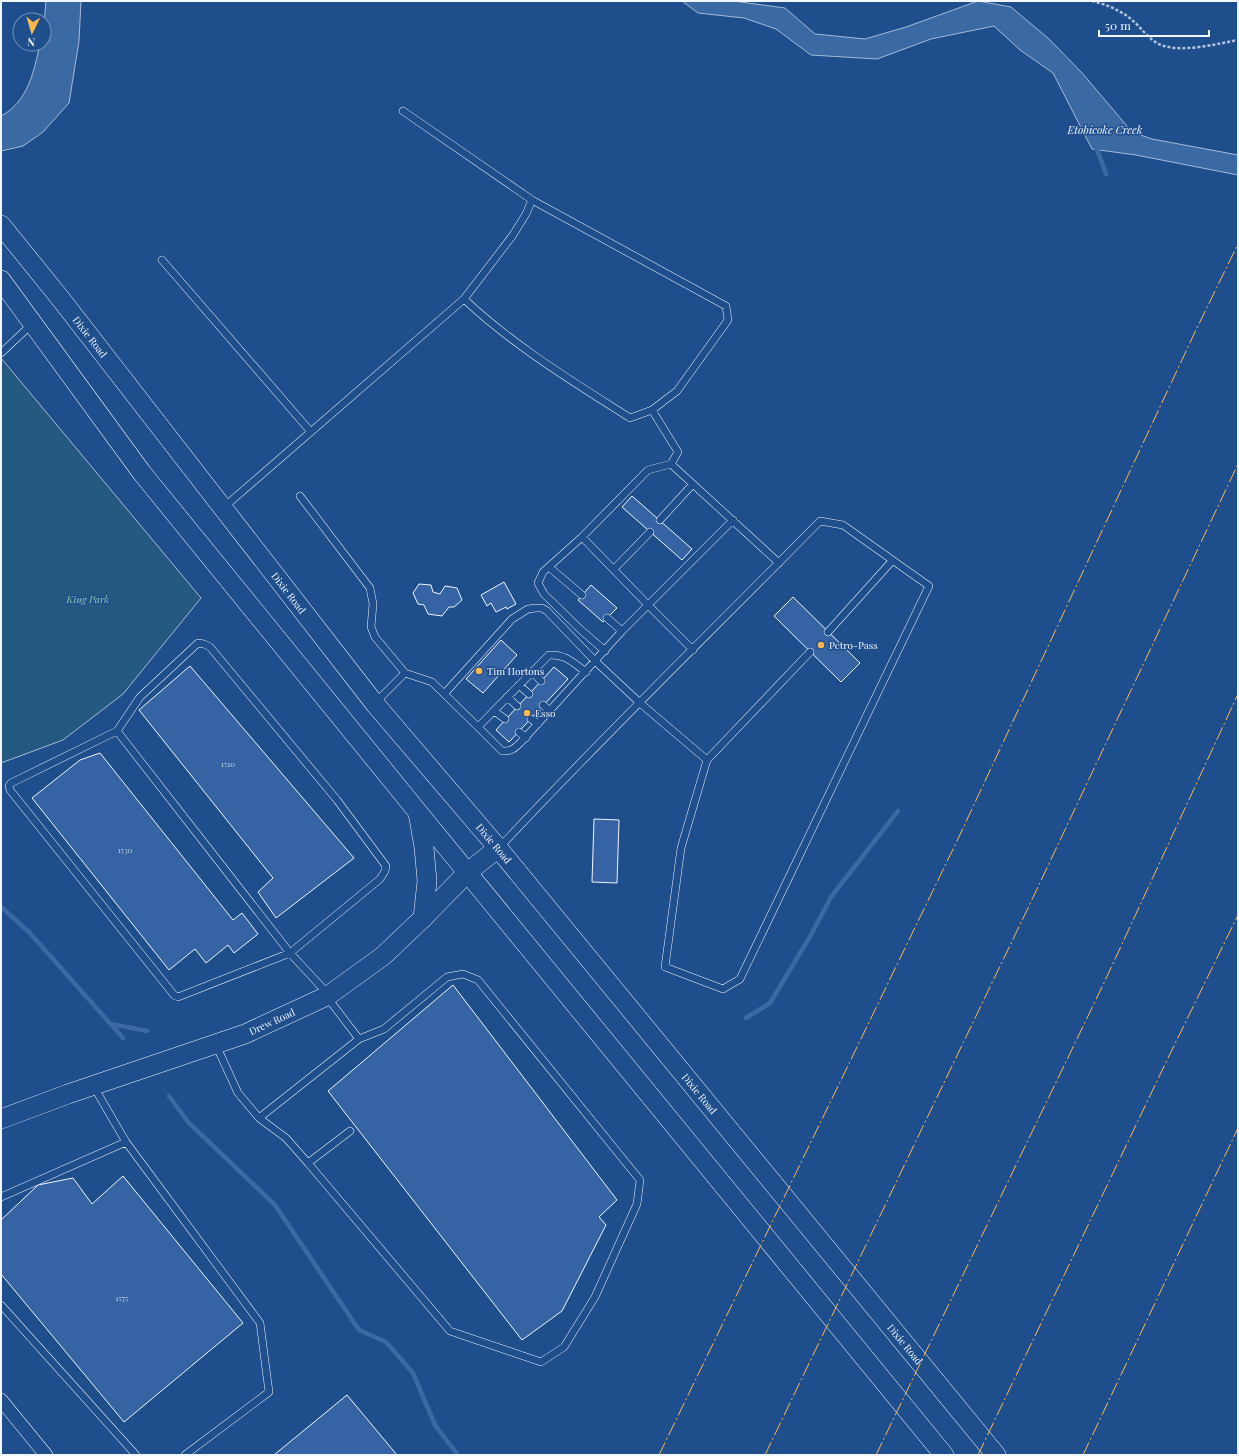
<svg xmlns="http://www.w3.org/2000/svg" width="1239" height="1456" viewBox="0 0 1239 1456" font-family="'Playfair Display',serif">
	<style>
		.green { fill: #245a82; stroke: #a8bbd7 }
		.water { fill: #3b69a3; stroke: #a8bbd7 }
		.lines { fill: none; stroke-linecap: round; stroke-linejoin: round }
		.stream { stroke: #3b69a3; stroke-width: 4.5 }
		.building { fill: #3563a3; stroke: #f2f6ff }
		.lane-casing { stroke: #f2f6ff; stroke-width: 8 }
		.street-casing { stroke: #f2f6ff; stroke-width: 14 }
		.secondary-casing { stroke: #f2f6ff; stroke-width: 20 }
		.path { stroke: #b3c4dc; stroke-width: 2.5; stroke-dasharray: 3 2; stroke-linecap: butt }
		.lane { stroke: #1f4e8c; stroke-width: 7 }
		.street { stroke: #1f4e8c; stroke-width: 13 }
		.secondary { stroke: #1f4e8c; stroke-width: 19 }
		.power { stroke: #ffb74d; stroke-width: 1; stroke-dasharray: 14 3 2 3; stroke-linecap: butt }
		.poi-dot { fill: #ffb74d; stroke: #1f4e8c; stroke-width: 1.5 }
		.labels { text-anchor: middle; stroke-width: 3; stroke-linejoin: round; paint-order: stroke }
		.number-label { font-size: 8px; fill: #c3d1e8 }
		.street-label { font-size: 10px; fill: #f2f6ff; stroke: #1f4e8c }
		.park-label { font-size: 10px; font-style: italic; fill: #97c8a6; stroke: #1f4e8c }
		.poi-label { font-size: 10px; fill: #f2f6ff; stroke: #1f4e8c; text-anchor: start }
		.water-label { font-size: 11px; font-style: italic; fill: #f2f6ff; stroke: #1f4e8c }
	</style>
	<rect width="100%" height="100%" fill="#1f4e8c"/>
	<path class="green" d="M1,358l200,240 -78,96 -60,46 -62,23z"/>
	<path class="water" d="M46,1h35l-2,40 -10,62 -26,29 -20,14 -22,5v-35c27,-14 33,-45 39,-72h4v-20z
		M682,1h51l52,7 30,26 50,5 41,-12 72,-26 33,6 38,32 34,35 49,58 20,7 86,16v20l-102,-20 -44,-6 -39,-76 -33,-23 -26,-24 -63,13 -54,20 -66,-4 -35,-26 -32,-11 -46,-5z"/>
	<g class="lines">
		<path class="stream" d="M1095,144l11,30
			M1,907l28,25 94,106
			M746,1018l24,-15 41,-68 20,-38 67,-86
			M111,1024l36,7
			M169,1096l19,26 87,83 84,125 27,12 27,31 22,52 23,30"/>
	</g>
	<path class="building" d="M632,496l60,53 -10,11 -60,-53z
		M504,582l12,22 -9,5 -1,-2 -10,5 -5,-9 -4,3 -6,-11z
		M419,584l12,1 2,7 7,2 5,-8 12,2 5,12 -8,7h-5l-7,9 -14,-2 -4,-9 -6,-1 -5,-11z
		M591,585l26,23 -14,14 -25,-22z
		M793,597l67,66 -19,19 -67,-66z
		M501,640l16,15 -34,38 -17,-14z
		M190,666l164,192 -78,60 -18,-26 15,-14 -134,-168z
		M554,667l14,12 -59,63 -13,-12z
		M100,753l133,167 9,-7 16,21 -24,19 -6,-8 -22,18 -11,-14 -26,21 -137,-172 48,-38z
		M594,819l25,1 -2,63 -25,-1z
		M453,985l164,215 -18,17 7,8 -44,86 -40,29 -194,-249z
		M123,1176l120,147 -119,99 -123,-148v-54l37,-35 35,-7 19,26z
		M347,1395l50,60h-123z"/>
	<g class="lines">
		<defs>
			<path id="lane" d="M162,260l149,172
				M464,299c50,47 108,82 166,119l22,-8 25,-19 51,-71 -2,-14 -194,-106
				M1,353l31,-29
				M652,410l26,42 -7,12
				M300,496l70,92 3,16 -2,23 4,10 30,36
				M223,508l241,-209 49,-64 13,-21 6,-14 -129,-89
				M660,520l33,-36
				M582,537l-39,35 -5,11 6,11 37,36 24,21
				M549,567l33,28
				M614,569l36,-37
				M607,618l15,13
				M828,632l64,-71
				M693,650l-45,-45 -66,-68 66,-67 23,-6 108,99
				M532,672l9,9
				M519,685l10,9
				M445,693l67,-74 16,-10 8,-1h6l5,3 48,50 45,42 67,57 -26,88 -16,119 58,22 17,-10 189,-393 -86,-61 -23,-4c-107,109 -217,215 -321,327
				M507,697l10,9
				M375,703l30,-30 27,9 46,45 71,-72c17,-1 24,8 37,17
				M543,705l7,6
				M494,711l11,8
				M531,719l7,5
				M478,727l24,24c10,1 14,-4 20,-10l100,-110 111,-111
				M117,731l173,222 90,-74 5,-8 1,-5 -49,-66 -127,-153 -6,-3 -6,-1 -58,54 -23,34 -106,52 -2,3 1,4 164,205 4,2 112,-44 38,41
				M519,732l7,6
				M707,760l103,-108
				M216,1045l22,48 21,25 100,-79 -32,-42
				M94,1087l32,55 134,181 9,69 -84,63
				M259,1118l27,20 22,25 42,-32
				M308,1163l142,168 91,31 23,-15 31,-50 42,-93 3,-24 -162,-200 -15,-6 -16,3 -63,52 -25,10
				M1,1197l125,-55
				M1,1305l135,150"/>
			<path id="street" d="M1,1400l45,55"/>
			<g id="secondary">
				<path id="s1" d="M1,225l59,73 315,406 123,144 498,607"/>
				<path d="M1,280l141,193 275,338 527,644"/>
				<path d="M418,813l6,34 3,34 -4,37"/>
				<path id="s2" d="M1,1119l67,-25 177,-60 84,-39 54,-39 40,-38 45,-46 30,-24"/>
			</g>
		</defs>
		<use href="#lane" class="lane-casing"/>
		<use href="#street" class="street-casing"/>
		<use href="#secondary" class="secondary-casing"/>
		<path class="path" d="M1092,1c13,3 28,9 39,18 11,9 19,23 33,27 21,6 53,-2 74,-6"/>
		<use href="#lane" class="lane"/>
		<use href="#street" class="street"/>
		<use href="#secondary" class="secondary"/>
		<path class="power" d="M659,1455l298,-614 238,-509 43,-88
			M765,1455l263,-547 210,-444
			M876,1455l227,-470 135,-291
			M978,1455l191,-399 69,-141
			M1083,1455l155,-327"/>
	</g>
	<g class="poi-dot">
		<circle cx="821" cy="645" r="4"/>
		<circle cx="479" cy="671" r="4"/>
		<circle cx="527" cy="713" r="4"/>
	</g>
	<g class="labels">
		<g class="number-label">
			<text x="228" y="767">1510</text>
			<text x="125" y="853">1530</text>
			<text x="122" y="1301">1575</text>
		</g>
		<g class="street-label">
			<text dy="4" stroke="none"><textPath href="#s1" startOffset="143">Dixie Road</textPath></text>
			<text dy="4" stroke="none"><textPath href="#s1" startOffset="467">Dixie Road</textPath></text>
			<text dy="4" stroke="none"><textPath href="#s1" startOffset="791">Dixie Road</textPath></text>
			<text dy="4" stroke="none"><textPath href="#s2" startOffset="288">Drew Road</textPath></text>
			<text dy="4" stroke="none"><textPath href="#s1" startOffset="1115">Dixie Road</textPath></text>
			<text dy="4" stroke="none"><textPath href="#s1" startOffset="1439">Dixie Road</textPath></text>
		</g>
		<g class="park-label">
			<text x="88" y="603">King Park</text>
		</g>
		<g class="poi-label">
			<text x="829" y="649">Petro-Pass</text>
			<text x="487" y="675">Tim Hortons</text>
			<text x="535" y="717">Esso</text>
		</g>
		<g class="water-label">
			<text x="1105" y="134">Etobicoke Creek</text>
		</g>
	</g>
	<rect width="1239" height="1456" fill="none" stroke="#f2f6ff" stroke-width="4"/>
	<g transform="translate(32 32) rotate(185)"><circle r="19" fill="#1f4e8c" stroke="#7391ba"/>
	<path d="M0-3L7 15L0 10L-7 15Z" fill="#ffb74d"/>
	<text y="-6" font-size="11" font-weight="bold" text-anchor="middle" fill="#f2f6ff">N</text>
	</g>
	<path d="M1099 30v6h110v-6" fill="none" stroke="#f2f6ff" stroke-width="2"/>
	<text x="1105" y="30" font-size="12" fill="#f2f6ff" stroke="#1f4e8c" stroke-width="3" paint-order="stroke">50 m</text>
</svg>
